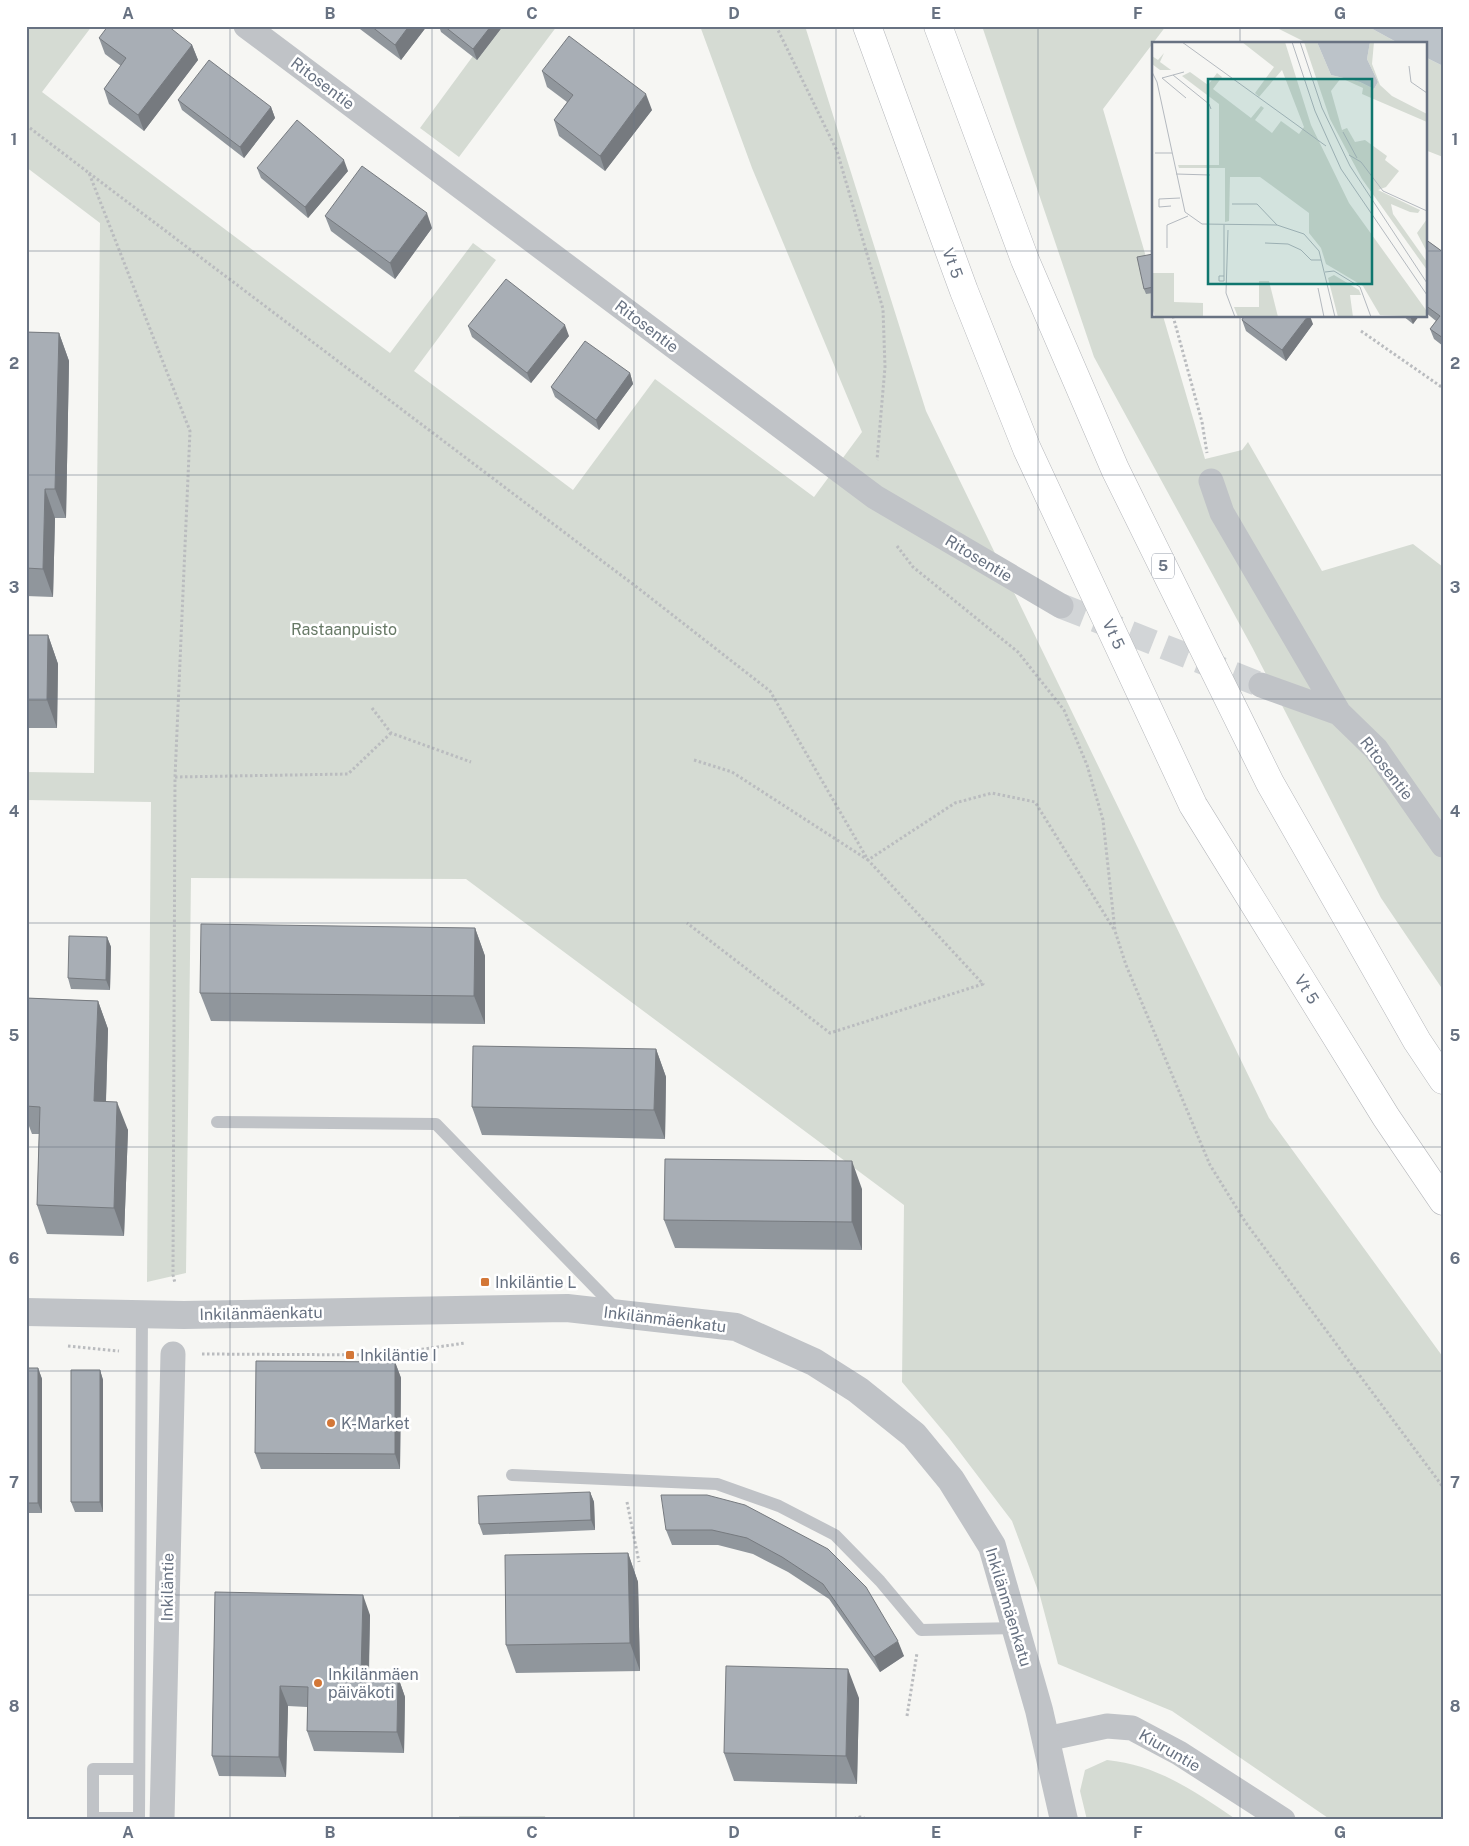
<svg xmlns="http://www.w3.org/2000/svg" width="1469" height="1846" viewBox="0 0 1469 1846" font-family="'Public Sans',sans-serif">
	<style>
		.green { fill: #d5dbd3 }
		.water { fill: #bcc3c9 }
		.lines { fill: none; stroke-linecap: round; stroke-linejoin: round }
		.minor-tunnel { stroke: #d2d5d7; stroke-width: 25; stroke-dasharray: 25 12; stroke-linecap: butt }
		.motorway-casing { stroke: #b5b7bb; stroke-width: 29 }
		.path { stroke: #babcbf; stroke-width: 3; stroke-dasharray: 2.5 2.5; stroke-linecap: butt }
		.service { stroke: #c0c3c7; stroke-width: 12 }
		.minor { stroke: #c0c3c7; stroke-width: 25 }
		.tertiary { stroke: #c0c3c7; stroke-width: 28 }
		.motorway { stroke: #fff; stroke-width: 28 }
		.wall { fill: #90969c }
		.shaded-wall { fill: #767a7f }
		.building { fill: #a8aeb5; stroke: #767a7f }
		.grid { fill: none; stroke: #687282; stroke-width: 1; stroke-opacity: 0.55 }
		.poi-dot { fill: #d37737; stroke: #fff; stroke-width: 2 }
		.labels { text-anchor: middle; stroke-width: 5; stroke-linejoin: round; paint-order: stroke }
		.shield { fill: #fff; stroke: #959ca8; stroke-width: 1 }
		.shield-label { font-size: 15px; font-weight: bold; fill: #687282 }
		.street-label { font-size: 16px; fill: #687282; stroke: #fff }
		.park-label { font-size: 16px; fill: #677966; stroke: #fff }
		.poi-label { font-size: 16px; fill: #687282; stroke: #fff; text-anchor: start }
		.inset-road { fill: none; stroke: #b4b9bf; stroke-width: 1 }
		.view { fill: #0f766e; fill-opacity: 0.15; stroke: #0f766e; stroke-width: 2.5 }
		.inset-edge { fill: none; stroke: #687282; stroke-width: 2.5 }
		.neatline { fill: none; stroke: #687282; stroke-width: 2 }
		.grid-label { font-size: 16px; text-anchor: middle; font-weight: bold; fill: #687282 }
	</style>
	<rect width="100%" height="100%" fill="#f6f6f3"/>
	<path class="green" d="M26,26h66l-50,66 348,261 83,-110 23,17 -82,111 159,119 82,-111 159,118 48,-65 -110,-264 -52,-142h105l121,385 343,707 174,239v463h-112l-159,-109 -114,-47 -18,-68 -28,-75 -63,-83 -47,-56 2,-177 -438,-326 -275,-1 -5,395 -39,9 4,-480 -125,-2v-28l68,1 6,-550 -74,-56z
		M495,26h62l-98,131 -39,-29z
		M982,26h184l-63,83 50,172v35h10l42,143 37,-9 6,-8 74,129 91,-27 30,23v423l-62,-92 -129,-251 -158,-290z
		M1273,26h94l33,18h-91z
		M1425,57l18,9v91l-18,-7z
		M1107,1760c51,5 89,32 130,60h-150l-7,-29 5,-21z
		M459,1816h86l1,4h-87z"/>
	<path class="water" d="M1367,26h76v40l-18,-9v-13h-25z"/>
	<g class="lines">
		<path class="minor-tunnel" d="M1061,606l200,79"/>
		<defs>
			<path id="motorway" d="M867,26l97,265 63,158 166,356 193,312 57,84
				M938,26l87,234 90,209 155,314 147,258 26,39"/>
		</defs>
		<use href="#motorway" class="motorway-casing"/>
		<path class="path" d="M776,26l61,125 46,158 2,58 -8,93
			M26,125l63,48 101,258 -15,346 -2,498 2,8
			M89,173l549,415 132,103 98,169 115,124 -153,49 -143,-110
			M1173,316l29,106 5,31
			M1361,331l82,57
			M897,546l16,21 105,85 46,58 23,55 16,55 12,111 11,34 84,200 36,58 197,264
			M372,708l19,25 80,29
			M694,760l38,12 136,88 87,-57 37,-10 43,9 80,129
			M175,777l173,-3 43,-41
			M68,1346l51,5
			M202,1354l181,1 82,-12
			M627,1502l12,60
			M907,1716l10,-63
			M849,1820l11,-3 11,3"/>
		<path class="service" d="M217,1122l219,2 182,187
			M512,1475l205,9 62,22 56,29 45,46 41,49 96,-2
			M139,1769h-46v49h46l3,-506"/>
		<path class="minor" d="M246,26l629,471 186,109
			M1211,481l11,32 117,200
			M1261,685l78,28 37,36 67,96
			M1046,1739l61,-13 25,2 47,25 104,67
			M162,1820l11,-466"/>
		<path class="tertiary" d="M26,1312l158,3 383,-7 169,19 78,35 44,28 56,45 37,45 41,66 47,164 25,110"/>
		<use href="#motorway" class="motorway"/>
	</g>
	<path class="wall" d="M356,26h71l-26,34z
		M439,26h64l-26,34 -36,-28z
		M99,38l93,7 6,15 -54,71 -35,-27 -5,-15 17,-23 -16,-12z
		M542,71l110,39 -47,61 -46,-35 -5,-16 13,-18 -20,-15z
		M178,100l93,7 4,11 -31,40 -62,-48z
		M257,168l91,3 -40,47 -47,-40z
		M325,216l107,12 -37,51 -64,-48z
		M1425,239l18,13v94l-9,-7 -4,-10 6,-8 -11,-9z
		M1153,254v39l-7,1 -2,-5z
		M1403,316h16l-6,8z
		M1242,320l71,4 -27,37 -40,-30z
		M468,326l101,10 -38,47 -59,-46z
		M26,332l33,1 10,28 -3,157h-11l-2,79 -27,-1z
		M630,373l3,11 -34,46 -44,-33 -4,-10z
		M26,635h22l10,29 -1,64h-31z
		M475,928l10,28v68l-274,-3 -11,-28z
		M107,937l4,10 -1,43 -39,-1 -3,-11z
		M26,998l72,3 10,28 -2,73 22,28 -4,106 -77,-2 -10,-29 2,-71h-7l-6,-16z
		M656,1049l10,28 -1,62 -183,-4 -10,-28z
		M862,1189v61l-187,-2 -11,-28z
		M395,1362l6,16 -1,91h-139l-6,-16z
		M26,1368h12l4,11v134h-16z
		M100,1370l3,10v132h-28l-4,-10z
		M590,1492l4,10 1,28 -112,5 -4,-11z
		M745,1505l159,151 -24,16 -51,-73 -41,-27 -35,-18 -35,-9h-46l-6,-15z
		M628,1553l10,29 2,89 -124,2 -10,-28z
		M215,1592l155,23 -1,61 29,1 7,20 -1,56 -90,-2 -7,-20v-24l-19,-1 -2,71 -67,-1 -7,-20z
		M859,1698l-2,86 -123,-3 -10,-28z"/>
	<path class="shaded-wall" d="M409,26h18l-26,34 -6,-15z
		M491,26h12l-26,34 -4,-11z
		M192,45l6,15 -54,71 -6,-16z
		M646,94l6,16 -47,61 -5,-15z
		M271,107l4,11 -31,40 -4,-11z
		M344,160l4,11 -40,47 -3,-11z
		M427,213l5,15 -37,51 -5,-16z
		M1308,316h2l3,8 -27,37 -4,-11z
		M1410,316h9l-6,8z
		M565,325l4,11 -38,47 -4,-10z
		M59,333l10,28 -3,157 -11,-29z
		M630,373l3,11 -34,46 -3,-10z
		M45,489l10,29 -2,79 -10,-28z
		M48,635l10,29 -1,64 -10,-28z
		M475,928l10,28v68l-11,-28z
		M107,937l4,10 -1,43 -4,-10z
		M98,1001l10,28 -3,100 -11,-28z
		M656,1049l10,28 -1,62 -11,-29z
		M117,1102l11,28 -4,106 -10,-28z
		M852,1161l10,28v61l-10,-28z
		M395,1362l6,16 -1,91 -5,-15z
		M38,1368l4,11v134l-4,-10z
		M100,1370l3,10v132l-3,-10z
		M590,1492l4,10 1,28 -4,-10z
		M628,1553l10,29 2,89 -10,-28z
		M363,1595l7,20 -2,81 -7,-20z
		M898,1641l6,15 -24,16 -6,-15z
		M848,1669l11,29 -2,86 -11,-28z
		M398,1677l7,20 -1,56 -7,-21z
		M280,1686l8,20 -2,71 -7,-20z"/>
	<path class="building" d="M108,26h60l24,19 -54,70 -34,-26 22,-31 -27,-20z
		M371,26h38l-14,19z
		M444,26h47l-18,23z
		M569,36l77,58 -46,62 -46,-36 19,-25 -31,-24z
		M209,60l62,47 -31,40 -62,-47z
		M297,120l47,40 -39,47 -48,-39z
		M362,166l65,47 -37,50 -65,-47z
		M1425,239l18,13v86l-13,-9 10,-13 -15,-11z
		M1153,254v33l-9,2 -7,-32z
		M506,279l59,46 -38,48 -59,-47z
		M1244,316h64l-26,34 -40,-30z
		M26,332l33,1 -4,156h-10l-2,80 -17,-1z
		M585,341l45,32 -34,47 -45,-33z
		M26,635h22l-1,65h-21z
		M201,924l274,4 -1,68 -274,-3z
		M69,936l38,1 -1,43 -38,-2z
		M26,998l72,3 -4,100 23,1 -3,106 -77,-3 3,-98 -14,-1z
		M473,1046l183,3 -2,61 -182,-3z
		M665,1159l187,2v61l-188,-2z
		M256,1361l139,1v92l-140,-1z
		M26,1368h12v135h-12z
		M71,1370h29v132h-29z
		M590,1492l1,28 -112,4 -1,-28z
		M661,1495h46l38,10 83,44 38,38 32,54 -24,16 -51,-73 -41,-27 -35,-19 -35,-8h-46z
		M628,1553l2,90 -124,2 -1,-90z
		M215,1592l148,3 -2,81 37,1 -1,55 -90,-1 1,-44 -28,-1 -1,71 -67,-1z
		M726,1666l122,3 -2,87 -122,-3z"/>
	<path class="grid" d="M230,26v1794M432,26v1794M634,26v1794M836,26v1794M1038,26v1794M1240,26v18M26,251h1127M1425,251h18M1240,316v1504M26,475h1417M26,699h1417M26,923h1417M26,1147h1417M26,1371h1417M26,1595h1417"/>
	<g class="poi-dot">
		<rect x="480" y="1277" width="10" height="10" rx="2.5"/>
		<rect x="345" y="1350" width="10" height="10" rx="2.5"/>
		<circle cx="331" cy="1423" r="5"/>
		<circle cx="318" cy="1683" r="5"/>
	</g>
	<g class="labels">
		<rect class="shield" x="1152" y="553.5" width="22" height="25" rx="4"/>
		<g class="shield-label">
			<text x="1163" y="571">5</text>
		</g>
		<g class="street-label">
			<text transform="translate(323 83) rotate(37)" y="6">Ritosentie</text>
			<text transform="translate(953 263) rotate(70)" y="6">Vt 5</text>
			<text transform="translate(647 326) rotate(37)" y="6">Ritosentie</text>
			<text transform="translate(979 558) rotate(31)" y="6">Ritosentie</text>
			<text transform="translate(1114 634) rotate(65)" y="6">Vt 5</text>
			<text transform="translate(1387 768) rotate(52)" y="6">Ritosentie</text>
			<text transform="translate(1307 989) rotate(58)" y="6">Vt 5</text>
			<text transform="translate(261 1313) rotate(-1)" y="6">Inkilänmäenkatu</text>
			<text transform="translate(665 1319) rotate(7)" y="6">Inkilänmäenkatu</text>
			<text transform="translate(167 1587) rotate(-89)" y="6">Inkiläntie</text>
			<text transform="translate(1009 1607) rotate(73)" y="6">Inkilänmäenkatu</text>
			<text transform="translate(1170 1750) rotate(30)" y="6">Kiuruntie</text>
		</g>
		<g class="park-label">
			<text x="344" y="635">Rastaanpuisto</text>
		</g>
		<g class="poi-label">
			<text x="495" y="1288">Inkiläntie L</text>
			<text x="360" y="1361">Inkiläntie I</text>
			<text x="341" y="1429">K-Market</text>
			<text x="328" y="1680">Inkilänmäen<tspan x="328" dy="18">päiväkoti</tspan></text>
		</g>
	</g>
	<g transform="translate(1152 42)">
		<rect width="275" height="275" fill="#f6f6f3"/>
		<path d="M90,0h43l26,83 38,78 77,107 1,7 -47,-2 -17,-29 -37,-22 -5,-16 -12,-15v-20l-49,-36h-30l-1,44 -4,1v-54h-46l-1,-3h41v-61l-37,-28 8,-4 18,13 9,-12 5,4 -9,12 38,29 10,-12 3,2 -9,12 17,13 9,-12 18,13 5,-7 -22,-57 -23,27 -4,-4 19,-26zM152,0h13l14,33 29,7 14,7 4,-7 -11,-23 3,-17h4l-2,22 8,21 12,11 35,18v8l-65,-28 1,-6 -22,-10 -10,13 11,39 5,-2 8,14 10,-2 22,16 -2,4 14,11 -13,16 -8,3 42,20 -2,3 -8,-1 -19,-8 2,10 34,48v8l-65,-91 -32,-60zM12,11l-4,9 11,8h-11l-8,-6v-8l6,4zM275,177v33l-10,-19zM0,231h22v29l29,1v14h-48l-3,-9zM182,233l25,15 2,5h-11l3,22h3h-18l-10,-39zM107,239h10l9,36h-40l-4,-10h25z" fill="#d5dbd3"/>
		<path d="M165,0h53l-3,17 11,23 -4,7 -14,-7 -29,-7z" fill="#bcc3c9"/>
		<path class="inset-road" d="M30,0l144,104M140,0l23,69 26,58 86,126M148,0l22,66 28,58 77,117M257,24l2,16 16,11M0,30l5,10 28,130 17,12 75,1 27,9 15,17 16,66M21,33l36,29 2,5M10,36l24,20M10,36l22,-6M191,90l14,26M3,111h17M197,113l12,7 22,29 44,20M24,132l34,1M80,162h25l20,21M19,164l-12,1v-8l21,-1M76,188l-2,63 9,24M113,201l23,1 13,6 10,10h10M15,206v-23l21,-9M173,230l9,-1 26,16 11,30M72,234h-5v5h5v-56M166,246l6,29"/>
		<path class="view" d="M56,37h164v205h-164z"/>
		<rect width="275" height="275" class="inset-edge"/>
	</g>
	<rect width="1469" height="1846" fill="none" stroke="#ffffff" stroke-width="55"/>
	<rect x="28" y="28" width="1414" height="1790" class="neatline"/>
	<g class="grid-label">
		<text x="128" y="19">A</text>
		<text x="330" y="19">B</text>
		<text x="532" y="19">C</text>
		<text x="734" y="19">D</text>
		<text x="936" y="19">E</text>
		<text x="1138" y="19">F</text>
		<text x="1340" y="19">G</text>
		<text x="14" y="145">1</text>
		<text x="1455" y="145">1</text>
		<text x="14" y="369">2</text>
		<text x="1455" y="369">2</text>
		<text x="14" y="593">3</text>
		<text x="1455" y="593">3</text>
		<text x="14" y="817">4</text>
		<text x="1455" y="817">4</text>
		<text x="14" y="1041">5</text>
		<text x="1455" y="1041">5</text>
		<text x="14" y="1264">6</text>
		<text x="1455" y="1264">6</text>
		<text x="14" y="1488">7</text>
		<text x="1455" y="1488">7</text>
		<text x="14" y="1712">8</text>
		<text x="1455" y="1712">8</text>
		<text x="128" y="1838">A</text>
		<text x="330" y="1838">B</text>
		<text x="532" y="1838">C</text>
		<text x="734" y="1838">D</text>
		<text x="936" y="1838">E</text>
		<text x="1138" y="1838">F</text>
		<text x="1340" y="1838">G</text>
	</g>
</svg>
